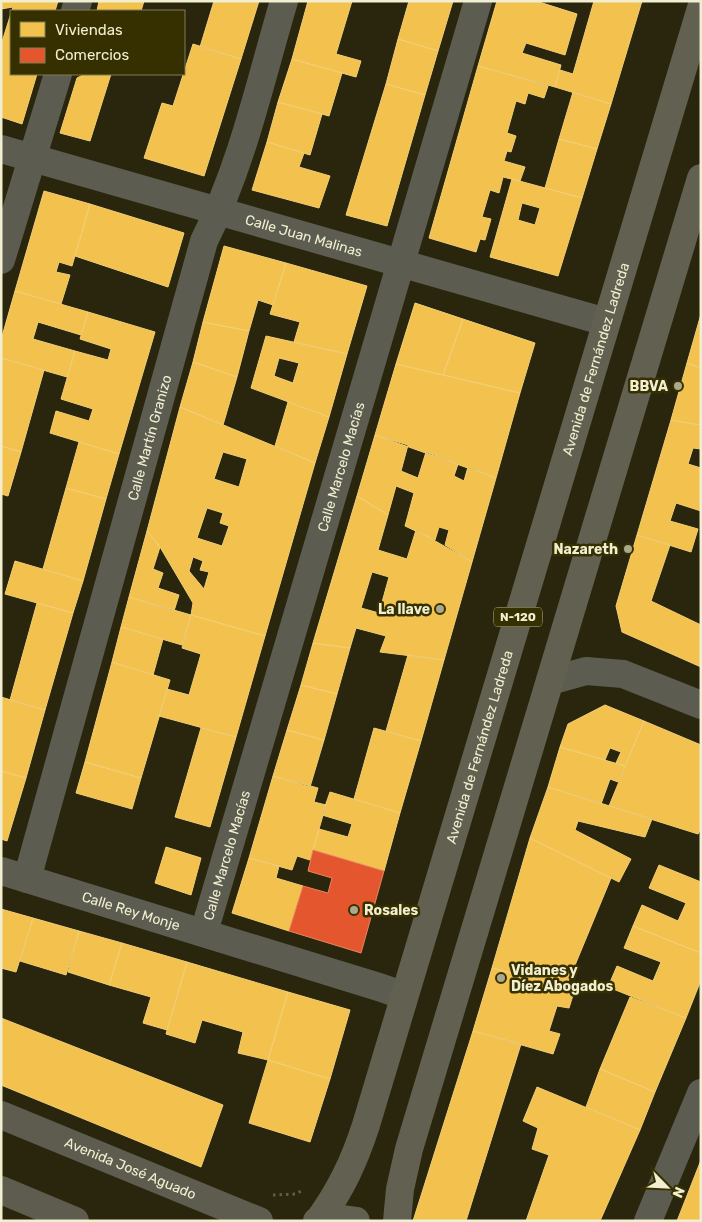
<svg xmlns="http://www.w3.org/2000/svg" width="702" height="1222" viewBox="0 0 702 1222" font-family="Rubik,sans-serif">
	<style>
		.homes { fill: #f2c14e; stroke: #f2cf75; fill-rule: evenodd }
		.shops { fill: #e4572e; stroke: #e8855f }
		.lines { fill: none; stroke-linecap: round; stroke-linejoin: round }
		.path { stroke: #5f5d4e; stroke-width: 3; stroke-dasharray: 2.5 4; stroke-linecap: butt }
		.minor { stroke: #5c5c50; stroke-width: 28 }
		.secondary { stroke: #5d5c4e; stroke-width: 28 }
		.trunk { stroke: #626050; stroke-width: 28 }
		.poi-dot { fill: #aba98c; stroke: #363000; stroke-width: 2 }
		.labels { text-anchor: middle; stroke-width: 5; stroke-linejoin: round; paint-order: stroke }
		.shield { fill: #363000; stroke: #b9b692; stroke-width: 1 }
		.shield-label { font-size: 12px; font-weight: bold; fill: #f1efd0 }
		.street-label { font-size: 14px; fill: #f1efd0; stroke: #363000 }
		.poi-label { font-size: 14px; font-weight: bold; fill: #f1efd0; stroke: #363000; text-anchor: end }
	</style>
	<rect width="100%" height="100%" fill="#29260d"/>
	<path class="homes" d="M1,1h57l-3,10h-44v63h26l-15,50 -21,-7v-72l12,-38 -12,2z
		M99,1h45l-3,10h-44z
		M214,1h45l-18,58 -41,-12z
		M308,1h44l-16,53 25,7 -5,16 -64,-18z
		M409,1h44l-15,50 -40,-12z
		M497,1h39l41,13 -12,41 -39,-12 -4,10 39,12 -6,22 -77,-21z
		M594,1h48l-31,103 -56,-17 5,-17 13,4z
		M398,39l40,12 -13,44 -39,-11z
		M193,44l48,15 -37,117 -60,-18 18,-55 11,3z
		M292,59l50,14 -13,43 -51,-14z
		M478,66l70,20 -4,12 -16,-5 -3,11 -9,-3 -9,32 9,3 -5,16 -4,-1 -3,10 21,6 -5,14 -17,-4 -4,16 -9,-3 -8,27 9,2 -6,21 -5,-1 -4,13 -47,-14z
		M85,74h26l-21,67 -30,-8 17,-55z
		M386,84l39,11 -38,131 -41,-11z
		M573,92l38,12 -14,45 -38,-10z
		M278,102l44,12 -12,41 -43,-13z
		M559,139l38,10 -15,49 -37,-10z
		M267,142l37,11 -5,14 31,9 -11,32 -67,-18z
		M512,179l70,19 -24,78 -68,-19zM522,203l18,5 -5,17 -17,-5z
		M44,191l46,13 -18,62 -13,-4 -3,10 14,3 -9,29 -46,-13z
		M90,204l94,29 -16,54 -93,-31z
		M224,246l62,17 -13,42 -15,-5 -9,31 -46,-9z
		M286,263l81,23 -20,68 -53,-12 6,-20 -30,-8z
		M15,291l73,21 -7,23 -43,-13 -5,17 42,12 -8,26 -66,-19v-18z
		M415,303l48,16 -20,56 -47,-11z
		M88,312l67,20 -36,122 -69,-21 6,-22 33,10 4,-12 -32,-10 14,-48 33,9 3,-11 -31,-10z
		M701,314v54l-14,-5z
		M463,319l72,24 -15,50 -77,-18z
		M203,322l46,9 -12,46 -44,-15z
		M266,336l81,18 -18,63 -78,-29zM279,358l20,5 -6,20 -19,-7z
		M1,358l43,12 -23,82 -20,-6z
		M193,362l44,15 -14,48 -43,-18z
		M687,363l14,5 -1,57 -29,-5z
		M396,364l124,29 -24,85 -121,-43z
		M288,402l41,15 -14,46 -40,-17z
		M180,407l135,56 -50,173 -74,-21 2,-12 -33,-56 -13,-16zM223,452l24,7 -8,28 -25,-8zM207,508l16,5 -3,10 9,3 -7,20 -25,-8zM193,557l10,4 -3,9 9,2 -5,17 -15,-18z
		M671,420l30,5v24l-8,-1 -5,16 13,4v43l-25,-8 -6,18 28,8 -7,23 -54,-17z
		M375,435l33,10 -7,26 17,7 8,-26 32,12 -4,12 10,5 4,-14 28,11 -24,84 -27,-17 4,-15 -10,-3 -4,13 -30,-14 9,-33 -18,-7 -8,29 -31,-19z
		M79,442l40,12 -13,45 -40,-11z
		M1,446l20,6 -13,44 -7,-2z
		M66,488l40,11 -23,82 -40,-12z
		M357,496l31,19 -10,35 29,9 9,-29 56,32 -28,98 -64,-8 6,-16 -30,-8 -6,20 -37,-5zM372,572l17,5 -10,36 -18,-5z
		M147,531l13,16 -7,22 10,4 -5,15 21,7 -5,16 -45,-14z
		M637,535l33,10 -19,56 50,24v42l-79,-35 -6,-26z
		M15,561l68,20 -10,32 -68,-19z
		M129,597l62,18 -9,30 -61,-18z
		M37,603l36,10 -28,97 -35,-10z
		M191,615l74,21 -29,101 -77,-21 8,-27 22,6 12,-41 -19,-6z
		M121,627l42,12 -10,36 -41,-13z
		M313,643l37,5 -13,46 -36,-9z
		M408,655l36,5 -23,81 -35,-10z
		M112,662l58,18 -29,98 -56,-16z
		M301,685l36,9 -13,46 -37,-10z
		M1,697l44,13 -19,68 -25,-7z
		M605,705l39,16 -19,45 -9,-3 5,-11 -11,-4 -5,12 -45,-13 8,-23z
		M644,721l57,24v84l-3,5 -89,-28z
		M201,728l35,9 -26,90 -35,-10z
		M374,728l47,13 -21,72 -46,-14z
		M287,730l37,10 -14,47 -37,-11z
		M560,747l65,19 -7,16 -8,-3 -9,25 -53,-17z
		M85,762l56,16 -9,31 -56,-16z
		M1,771l25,7 -19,63 -6,-2z
		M273,776l45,12 -4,14 12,3 -16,55 -13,-4 -5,14 -43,-12z
		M548,787l104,32 -7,18 -67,-16 -3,9 56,29 -12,23 -89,-44z
		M330,792l70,21 -16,58 -71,-21 6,-21 29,8 4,-13 -30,-9z
		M530,838l81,40 -45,109 -74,-19z
		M166,847l35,11 -10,37 -36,-12z
		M249,858l30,8 -3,12 27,8 -14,45 -57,-18z
		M659,865l42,17v71l-68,-27 9,-21 36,16 8,-18 -37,-15z
		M1,909l32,9 -17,54 -15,-4z
		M33,918l46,13 -13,44 -46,-14z
		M633,926l68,27v27l-15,38 -78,-31 9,-21 36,15 8,-19 -37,-14z
		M79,931l43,12 -13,42 -41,-13z
		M122,943l65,19 -20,68 -24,-7 8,-26 -42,-12z
		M187,962l101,30 -20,68 -30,-7 5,-21 -41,-12 -7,23 -29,-9z
		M492,968l83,21 -6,19 -12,-2 -8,25 11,3 -7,20 -80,-23z
		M288,992l62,18 -20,69 -62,-19z
		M630,997l56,21 -31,74 -55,-23z
		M1,1018l222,87 -22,62 -200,-82z
		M473,1031l48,13 -55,177h-53z
		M268,1060l62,19 -20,63 -61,-19z
		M600,1069l55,23 -15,38 -54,-23z
		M537,1087l103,43 -40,91h-74l23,-66 -17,-6 6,-21 -15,-7z
		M701,1160v61h-24z"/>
	<path class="shops" d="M313,850l71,21 -23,82 -72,-22 14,-45 25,7 4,-15 -24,-7z"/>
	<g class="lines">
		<path class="path" d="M273,1195l23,-1 7,-4"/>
		<g class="minor">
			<path d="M75,11l3,-10"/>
			<path id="s1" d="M1,149l605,173"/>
			<path d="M1,260l57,-186"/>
			<path d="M550,681l36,-10 37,3 78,31"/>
			<path id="s2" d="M1,871l381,117 22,8"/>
			<path id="s3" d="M27,879l177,-638c38,-75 56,-159 80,-240"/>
			<path id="s4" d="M204,932l274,-931"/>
			<path d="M648,1221l53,-128"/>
		</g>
		<g class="secondary">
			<path id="s5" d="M1,1115l258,106"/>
			<path d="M1,1190l74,31"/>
		</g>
		<g class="trunk">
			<path id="s6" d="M319,1220c22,-31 35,-58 47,-95l335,-1117"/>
			<path d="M317,1221l24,-2 15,2"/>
			<path d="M397,1221l3,-32 9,-40 292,-971"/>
		</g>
	</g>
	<g class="poi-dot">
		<circle cx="678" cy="386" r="5"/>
		<circle cx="628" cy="549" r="5"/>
		<circle cx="440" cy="609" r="5"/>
		<circle cx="354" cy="910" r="5"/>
		<circle cx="501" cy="978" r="5"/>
	</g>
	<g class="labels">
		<rect class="shield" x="494" y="607.5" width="48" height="19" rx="4"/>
		<g class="shield-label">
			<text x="518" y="621">N-120</text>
		</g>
		<g class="street-label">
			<text dy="5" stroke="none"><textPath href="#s1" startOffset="315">Calle Juan Malinas</textPath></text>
			<text dy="5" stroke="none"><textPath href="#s6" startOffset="906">Avenida de Fernández Ladreda</textPath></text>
			<text dy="5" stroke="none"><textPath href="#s3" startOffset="458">Calle Martín Granizo</textPath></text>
			<text dy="5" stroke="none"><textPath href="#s4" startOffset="485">Calle Marcelo Macías</textPath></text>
			<text dy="5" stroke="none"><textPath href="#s6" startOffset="501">Avenida de Fernández Ladreda</textPath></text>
			<text dy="5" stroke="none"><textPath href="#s4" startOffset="80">Calle Marcelo Macías</textPath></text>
			<text dy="5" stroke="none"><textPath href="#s2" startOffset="136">Calle Rey Monje</textPath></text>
			<text dy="5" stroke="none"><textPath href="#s5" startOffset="140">Avenida José Aguado</textPath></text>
		</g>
		<g class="poi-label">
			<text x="668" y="391">BBVA</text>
			<text x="618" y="554">Nazareth</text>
			<text x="430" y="614">La llave</text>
			<text x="364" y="915" text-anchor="start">Rosales</text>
			<text x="511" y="975" text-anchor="start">Vidanes y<tspan x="511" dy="16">Díez Abogados</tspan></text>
		</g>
	</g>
	<rect width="702" height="1222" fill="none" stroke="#f1efd0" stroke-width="5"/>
	<rect x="10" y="10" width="175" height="65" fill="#363000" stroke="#817c53"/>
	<rect x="20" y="22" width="25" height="15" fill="#f2c14e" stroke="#817c53"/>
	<text x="55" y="35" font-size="15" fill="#f1efd0">Viviendas</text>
	<rect x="20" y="48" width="25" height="15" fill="#e4572e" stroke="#817c53"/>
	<text x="55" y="60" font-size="15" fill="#f1efd0">Comercios</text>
	<g transform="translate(667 1187) rotate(114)" stroke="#363000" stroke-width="4" paint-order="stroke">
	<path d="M0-4L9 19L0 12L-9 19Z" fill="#f1efd0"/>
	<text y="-8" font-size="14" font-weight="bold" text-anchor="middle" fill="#f1efd0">N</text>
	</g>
</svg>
